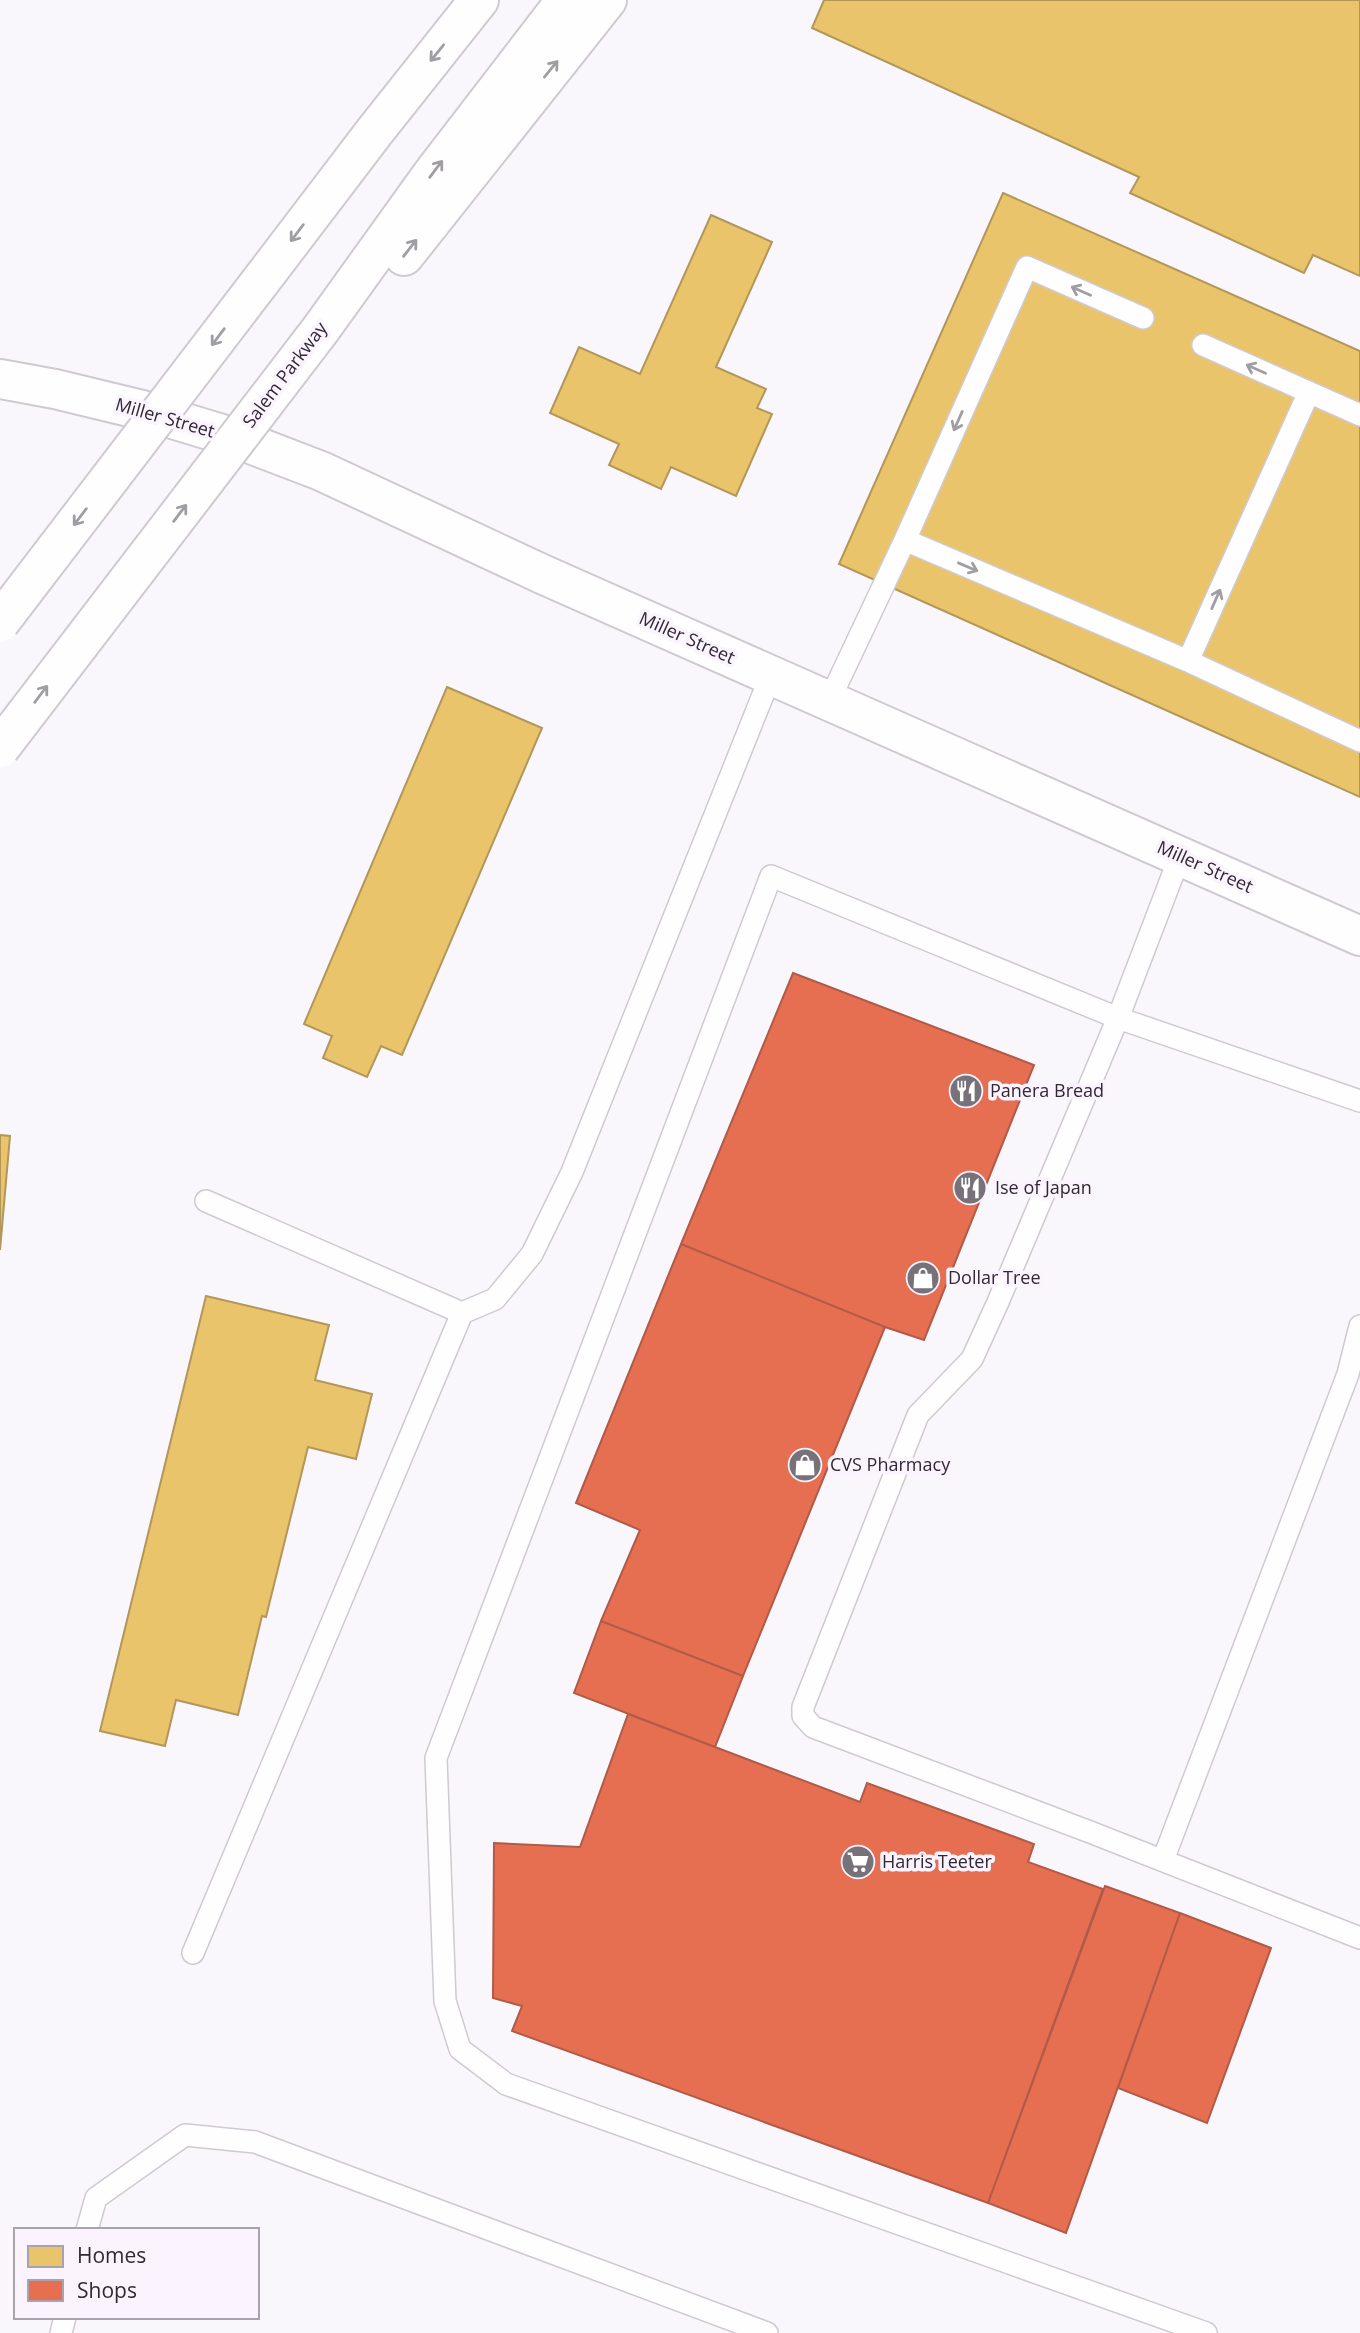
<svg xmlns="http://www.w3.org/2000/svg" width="1360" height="2333" viewBox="0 0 1360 2333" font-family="'Open Sans',sans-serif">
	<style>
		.homes { fill: #e9c46a; stroke: #b2965a; stroke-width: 2 }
		.shops { fill: #e76f51; stroke: #b05a48; stroke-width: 2 }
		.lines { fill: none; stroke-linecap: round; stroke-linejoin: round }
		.lane-casing { stroke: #cfcad1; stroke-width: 24 }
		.secondary-casing { stroke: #cfcad1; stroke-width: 42 }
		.highway-casing { stroke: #cfcad1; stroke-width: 42 }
		.lane { stroke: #fefeff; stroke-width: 21 }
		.secondary { stroke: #fefeff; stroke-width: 38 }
		.highway { stroke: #fefeff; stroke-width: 38 }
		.highway-bridge-casing { stroke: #cfcad1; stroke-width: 42; stroke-linecap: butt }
		.highway-bridge { stroke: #fefeff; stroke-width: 38 }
		.oneway { stroke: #a19ea3 }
		.labels { text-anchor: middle; stroke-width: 7; stroke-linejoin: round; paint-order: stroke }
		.street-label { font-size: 18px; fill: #302933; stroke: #fbf4ff }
		.poi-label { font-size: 18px; fill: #302933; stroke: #fbf4ff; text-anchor: start }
	</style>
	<rect width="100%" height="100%" fill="#faf7fc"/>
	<path class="homes" d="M824,0h536v276l-47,-21 -9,18 -174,-80 9,-16 -327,-149z
		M1003,193l357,158v446l-521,-233z
		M711,215l61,27 -56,125 50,22 -9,19 15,6 -36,82 -65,-29 -10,22 -52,-24 10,-21 -69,-31 29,-66 61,27z
		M447,687l95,41 -140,327 -21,-9 -14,31 -44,-19 9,-22 -28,-12z
		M0,1135l10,1 -10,114z
		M206,1296l123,29 -14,55 57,14 -16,65 -48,-12 -42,170 -4,-1 -24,99 -62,-15 -11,46 -65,-15z"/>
	<path class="shops" d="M793,973l241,92 -110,275 -39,-13 -204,-83z
		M681,1244l204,83 -142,349 -142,-55 39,-91 -64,-27z
		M601,1621l142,55 -28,71 -141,-54z
		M628,1714l232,88 7,-19 167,61 -6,18 75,27 -115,314 -476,-172 10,-25 -29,-8 1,-155 86,4z
		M1105,1886l75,27 -114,320 -78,-30z
		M1180,1913l91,35 -64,175 -89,-35z"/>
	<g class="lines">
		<defs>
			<path id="lane" d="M1203,345l157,70
				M905,540l283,121 172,80
				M1188,661l121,-269
				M829,701l76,-161 122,-273 116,51
				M1180,856l-62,162 -120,284 -26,57 -54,56 -115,292v9l10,11 277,105 270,106
				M206,1201l256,112
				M1163,1860l185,-486 12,-48
				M193,1953l269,-640 33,-14 37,-45 40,-82 199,-497
				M87,2230l9,-32 89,-63 70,7 512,191
				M61,2333l4,-16
				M1206,2333l-700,-249 -46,-35 -15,-48 -9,-243 335,-882 347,142 242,83"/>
			<path id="secondary" d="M0,379l55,10 91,22 89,27 86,33 221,103 818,362"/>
			<path id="highway" d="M404,256l203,-256
				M260,282l115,-151 104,-131
				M321,329l112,-156 133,-173"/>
		</defs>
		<use href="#lane" class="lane-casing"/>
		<use href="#secondary" class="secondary-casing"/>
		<use href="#highway" class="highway-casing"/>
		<use href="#lane" class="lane"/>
		<use href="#secondary" class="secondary"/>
		<use href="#highway" class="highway"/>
		<defs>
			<path id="highway-bridge" d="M0,622l260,-340
				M0,748l321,-419"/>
		</defs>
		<use href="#highway-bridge" class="highway-bridge-casing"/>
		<use href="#highway-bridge" class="highway-bridge"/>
	</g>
	<defs><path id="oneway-shaft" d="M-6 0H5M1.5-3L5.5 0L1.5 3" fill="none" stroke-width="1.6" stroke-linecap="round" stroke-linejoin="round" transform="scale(1.75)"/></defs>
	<g class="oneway">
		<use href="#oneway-shaft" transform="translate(437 53) rotate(129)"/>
		<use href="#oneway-shaft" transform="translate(551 69) rotate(-51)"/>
		<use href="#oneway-shaft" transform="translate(436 169) rotate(-53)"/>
		<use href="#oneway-shaft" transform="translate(297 233) rotate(127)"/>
		<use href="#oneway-shaft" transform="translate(410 248) rotate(-52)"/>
		<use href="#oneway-shaft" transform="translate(1081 291) rotate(-156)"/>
		<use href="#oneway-shaft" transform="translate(218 337) rotate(127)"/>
		<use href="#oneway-shaft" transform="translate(1256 369) rotate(-156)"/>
		<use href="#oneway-shaft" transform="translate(958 421) rotate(114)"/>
		<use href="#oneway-shaft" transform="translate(180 513) rotate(-53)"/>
		<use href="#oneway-shaft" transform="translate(80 517) rotate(127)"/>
		<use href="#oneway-shaft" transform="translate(968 567) rotate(23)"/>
		<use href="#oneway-shaft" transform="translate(1216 599) rotate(-66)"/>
		<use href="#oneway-shaft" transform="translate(41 694) rotate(-53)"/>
	</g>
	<defs>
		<symbol id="restaurant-disc" viewBox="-11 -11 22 22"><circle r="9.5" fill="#777179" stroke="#fbf4ff"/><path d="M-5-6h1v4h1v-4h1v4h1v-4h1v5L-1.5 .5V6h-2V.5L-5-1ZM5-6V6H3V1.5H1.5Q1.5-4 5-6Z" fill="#fff"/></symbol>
		<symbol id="shop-disc" viewBox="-11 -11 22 22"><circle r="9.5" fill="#777179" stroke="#fbf4ff"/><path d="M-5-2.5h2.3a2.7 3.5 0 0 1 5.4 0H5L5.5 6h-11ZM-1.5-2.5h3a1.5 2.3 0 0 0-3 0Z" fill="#fff"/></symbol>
		<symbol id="supermarket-disc" viewBox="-11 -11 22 22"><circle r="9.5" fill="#777179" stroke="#fbf4ff"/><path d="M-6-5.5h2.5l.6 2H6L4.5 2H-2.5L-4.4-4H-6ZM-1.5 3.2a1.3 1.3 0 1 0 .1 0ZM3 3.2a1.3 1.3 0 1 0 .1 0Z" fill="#fff"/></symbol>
	</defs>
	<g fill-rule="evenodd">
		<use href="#restaurant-disc" x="947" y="1072" width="38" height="38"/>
		<use href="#restaurant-disc" x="951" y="1169" width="38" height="38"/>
		<use href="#shop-disc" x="904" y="1259" width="38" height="38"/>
		<use href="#shop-disc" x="786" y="1446" width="38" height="38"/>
		<use href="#supermarket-disc" x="839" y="1843" width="38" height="38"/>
	</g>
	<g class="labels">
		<g class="street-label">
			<text transform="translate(285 375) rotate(-53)" y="6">Salem Parkway</text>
			<text transform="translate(165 418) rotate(16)" y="6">Miller Street</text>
			<text transform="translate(687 638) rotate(24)" y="6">Miller Street</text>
			<text transform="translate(1205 867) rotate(24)" y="6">Miller Street</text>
		</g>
		<g class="poi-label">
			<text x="990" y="1097">Panera Bread</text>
			<text x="995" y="1194">Ise of Japan</text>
			<text x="948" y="1284">Dollar Tree</text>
			<text x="830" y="1471">CVS Pharmacy</text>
			<text x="882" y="1868">Harris Teeter</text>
		</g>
	</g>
	<rect x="14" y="2228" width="245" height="91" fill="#fbf4ff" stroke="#aaa3ad" stroke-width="2"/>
	<rect x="28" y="2246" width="35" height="21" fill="#e9c46a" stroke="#aaa3ad" stroke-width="2"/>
	<text x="77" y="2263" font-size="21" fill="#302933">Homes</text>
	<rect x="28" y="2280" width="35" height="21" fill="#e76f51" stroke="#aaa3ad" stroke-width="2"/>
	<text x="77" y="2298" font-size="21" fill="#302933">Shops</text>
</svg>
